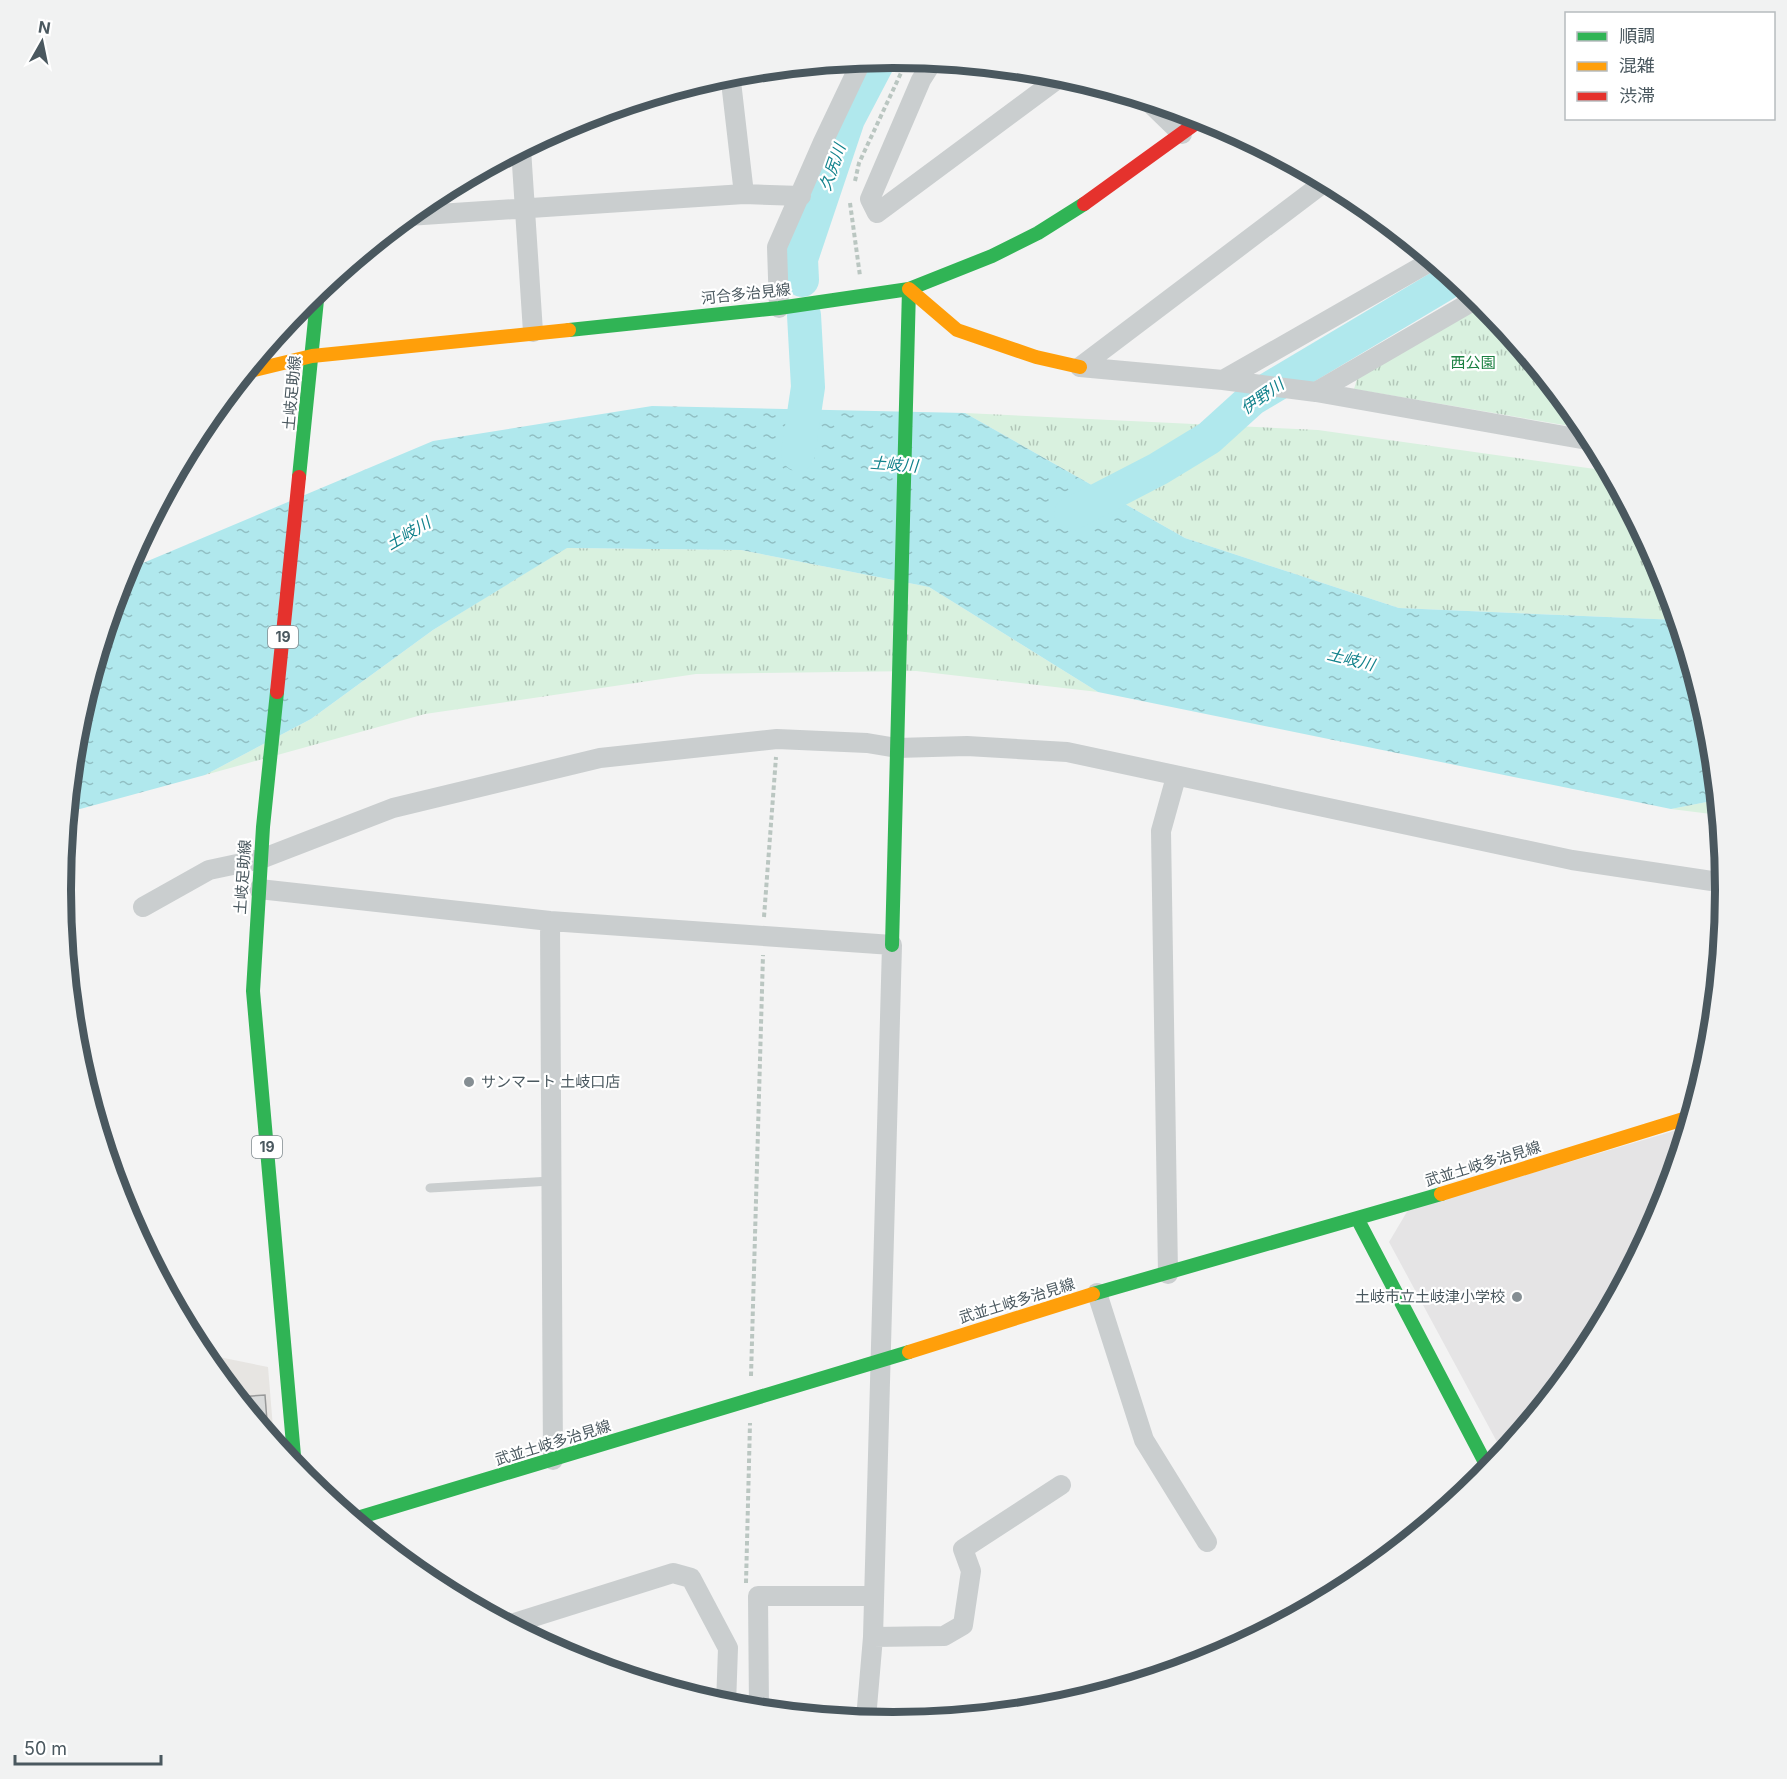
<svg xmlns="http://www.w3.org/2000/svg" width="1787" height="1779" viewBox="0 0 1787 1779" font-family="Inter,'Noto Sans JP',sans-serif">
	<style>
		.commercial { fill: #e7e5e2 }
		.education { fill: #e5e4e5 }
		.grass { fill: url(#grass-tufts) }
		.water { fill: url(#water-ripples) }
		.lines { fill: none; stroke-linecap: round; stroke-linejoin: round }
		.river { stroke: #b0e8ed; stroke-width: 34 }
		.building { fill: #d9dbdb; stroke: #989999; stroke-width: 1.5 }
		.path { stroke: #bac6c1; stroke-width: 4; stroke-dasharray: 4.5 3; stroke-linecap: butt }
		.lane { stroke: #cacecf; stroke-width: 9 }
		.street { stroke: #cacecf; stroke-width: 20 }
		.fast { stroke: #30b455; stroke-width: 14 }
		.slow { stroke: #ff9f0a; stroke-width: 14 }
		.jam { stroke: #e5322d; stroke-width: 14 }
		.poi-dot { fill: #858e93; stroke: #fff; stroke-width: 2 }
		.labels { text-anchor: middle; stroke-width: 4.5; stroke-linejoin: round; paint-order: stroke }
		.shield { fill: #fff; stroke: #808a8f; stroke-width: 1.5 }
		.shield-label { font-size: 14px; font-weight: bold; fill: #4a585f }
		.street-label { font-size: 15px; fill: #4a585f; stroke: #fff }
		.park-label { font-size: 15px; fill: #1b8041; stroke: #fff }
		.poi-label { font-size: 15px; fill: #4a585f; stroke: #fff; text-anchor: start }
		.water-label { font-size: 16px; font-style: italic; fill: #12828c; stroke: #fff }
		.rim { fill: none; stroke: #4a585f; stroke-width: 8 }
	</style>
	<defs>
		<pattern id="grass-tufts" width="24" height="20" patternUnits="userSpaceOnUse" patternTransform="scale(1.5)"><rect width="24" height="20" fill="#d9f1df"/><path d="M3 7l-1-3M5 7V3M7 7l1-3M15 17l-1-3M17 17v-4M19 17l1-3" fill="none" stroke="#b2c6b8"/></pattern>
		<pattern id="water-ripples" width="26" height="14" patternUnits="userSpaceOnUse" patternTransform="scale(1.5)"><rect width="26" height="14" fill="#b0e8ed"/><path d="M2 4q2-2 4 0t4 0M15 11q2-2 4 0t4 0" fill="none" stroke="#91bfc3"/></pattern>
	</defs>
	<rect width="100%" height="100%" fill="#f3f3f3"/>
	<path class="commercial" d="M209,1355l59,12 6,73 -66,-80z"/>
	<path class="education" d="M1687,1127l-25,81 -76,144 -83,101 -114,-211 19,-32z"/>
	<path class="grass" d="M1483,302l103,125 1,2 -233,-40 4,-13z
		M965,413l353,17 291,41 54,100 15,49 -279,-12 -214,-70z
		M566,548l175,2 188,37 169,105 -182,-21 -220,3 -271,40 -220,61 106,-56 122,-89z
		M1717,800l2,15 -48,-6z"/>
	<path class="water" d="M652,406l313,7 220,125 214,70 279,12 32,107 7,73 -46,9 -573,-117 -169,-105 -188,-37 -174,-2 -134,82 -122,89 -106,56 -136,37 8,-85 47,-156 309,-130z"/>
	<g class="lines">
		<path class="river" d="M802,280l-1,-21 47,-140 32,-61
			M798,454l10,-67 -4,-72
			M1071,514l87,-45 51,-31 43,-39 203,-121"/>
	</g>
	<path class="building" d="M265,1395l3,39 -30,-37z"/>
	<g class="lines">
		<path class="path" d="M855,181l4,-18 49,-105
			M850,203l10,73
			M764,917l12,-160
			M751,1376l12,-421
			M746,1583l4,-160"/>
		<path class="lane" d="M430,1188l121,-7"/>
		<path class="street" d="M933,61l-12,19 -51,119 7,14 186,-138
			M730,73l14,121
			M1148,101l34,33
			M521,149l12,183
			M408,216l336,-22 57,2
			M779,308l-2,-61 46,-105 39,-82
			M1080,367l143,13 93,12 277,49
			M1080,367l246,-186
			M1223,380l210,-120
			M1316,392l162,-94
			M259,889l291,32 342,24 -19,692 -7,82
			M143,907l66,-37 52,-11 132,-51 207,-50 177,-19 90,4 30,5 70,-2 100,6 505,108 153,23
			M550,921l3,539
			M1168,1274l-7,-443 15,-54
			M1097,1293l47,147 63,102
			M511,1624l162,-51 18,5 37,70 -2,57
			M873,1637l71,-1 19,-11 8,-54 -8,-22 98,-64
			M759,1709l-1,-113h115"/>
		<path class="fast" d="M569,330l210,-22 130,-19 83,-33 46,-23 46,-29
			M299,477l19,-187
			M277,692l-14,135 -10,164 42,476
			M892,945l17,-656
			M1358,1220l131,250
			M1093,1294l348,-100
			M354,1519l555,-167"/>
		<path class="slow" d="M909,289l48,41 79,27 44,10
			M246,372l66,-16 257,-26
			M1441,1194l249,-77
			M909,1352l184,-58"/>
		<path class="jam" d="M1084,204l119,-86
			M277,692l22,-215"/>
	</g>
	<g class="poi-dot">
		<circle cx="469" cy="1082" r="6"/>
		<circle cx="1517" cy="1297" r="6"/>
	</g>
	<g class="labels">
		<g class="shield">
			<rect x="268" y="626" width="30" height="22" rx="4.5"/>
			<rect x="252" y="1136" width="30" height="22" rx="4.5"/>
		</g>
		<g class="shield-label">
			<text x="283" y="642">19</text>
			<text x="267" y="1152">19</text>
		</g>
		<g class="street-label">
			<text transform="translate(746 294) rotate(-6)" y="5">河合多治見線</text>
			<text transform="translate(292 393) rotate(-85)" y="5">土岐足助線</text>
			<text transform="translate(243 877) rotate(-86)" y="5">土岐足助線</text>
			<text transform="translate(1483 1164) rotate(-17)" y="5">武並土岐多治見線</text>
			<text transform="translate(1017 1301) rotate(-17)" y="5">武並土岐多治見線</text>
			<text transform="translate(553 1443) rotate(-17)" y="5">武並土岐多治見線</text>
		</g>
		<g class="park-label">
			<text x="1473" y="368">西公園</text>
		</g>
		<g class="poi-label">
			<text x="481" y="1087">サンマート 土岐口店</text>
			<text x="1505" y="1302" text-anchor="end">土岐市立土岐津小学校</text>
		</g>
		<g class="water-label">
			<text transform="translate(832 167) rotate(-71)" y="6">久尻川</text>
			<text transform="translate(1262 396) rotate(-35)" y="6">伊野川</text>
			<text transform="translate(894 464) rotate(4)" y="6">土岐川</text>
			<text transform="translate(408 533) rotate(-30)" y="6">土岐川</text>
			<text transform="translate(1351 659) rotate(14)" y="6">土岐川</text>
		</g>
	</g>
	<path d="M0 0H1787V1779H0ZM71 890a822 822 0 1 1 1644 0a822 822 0 1 1-1644 0Z" fill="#f1f2f2" fill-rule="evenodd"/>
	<path class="rim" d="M71 890a822 822 0 1 1 1644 0a822 822 0 1 1-1644 0Z"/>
	<rect x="1565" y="12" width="210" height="108" fill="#ffffff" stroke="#b7bcbf" stroke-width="1.5"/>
	<rect x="1577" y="32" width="30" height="9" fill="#30b455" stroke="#b7bcbf" stroke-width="1.5"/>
	<text x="1619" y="42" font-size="18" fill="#4a585f">順調</text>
	<rect x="1577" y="62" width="30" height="9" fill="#ff9f0a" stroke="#b7bcbf" stroke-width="1.5"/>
	<text x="1619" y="72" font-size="18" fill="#4a585f">混雑</text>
	<rect x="1577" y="92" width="30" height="9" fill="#e5322d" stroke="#b7bcbf" stroke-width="1.5"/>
	<text x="1619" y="102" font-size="18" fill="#4a585f">渋滞</text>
	<g transform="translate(42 42) rotate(9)" stroke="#ffffff" stroke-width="4.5" paint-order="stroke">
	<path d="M0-4.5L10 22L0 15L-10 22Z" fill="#4a585f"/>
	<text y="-9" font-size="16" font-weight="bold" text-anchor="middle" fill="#4a585f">N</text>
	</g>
	<path d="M15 1755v9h146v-9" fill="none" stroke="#4a585f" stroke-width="3"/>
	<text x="24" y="1755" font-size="18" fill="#4a585f" stroke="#ffffff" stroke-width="4.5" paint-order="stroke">50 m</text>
</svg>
